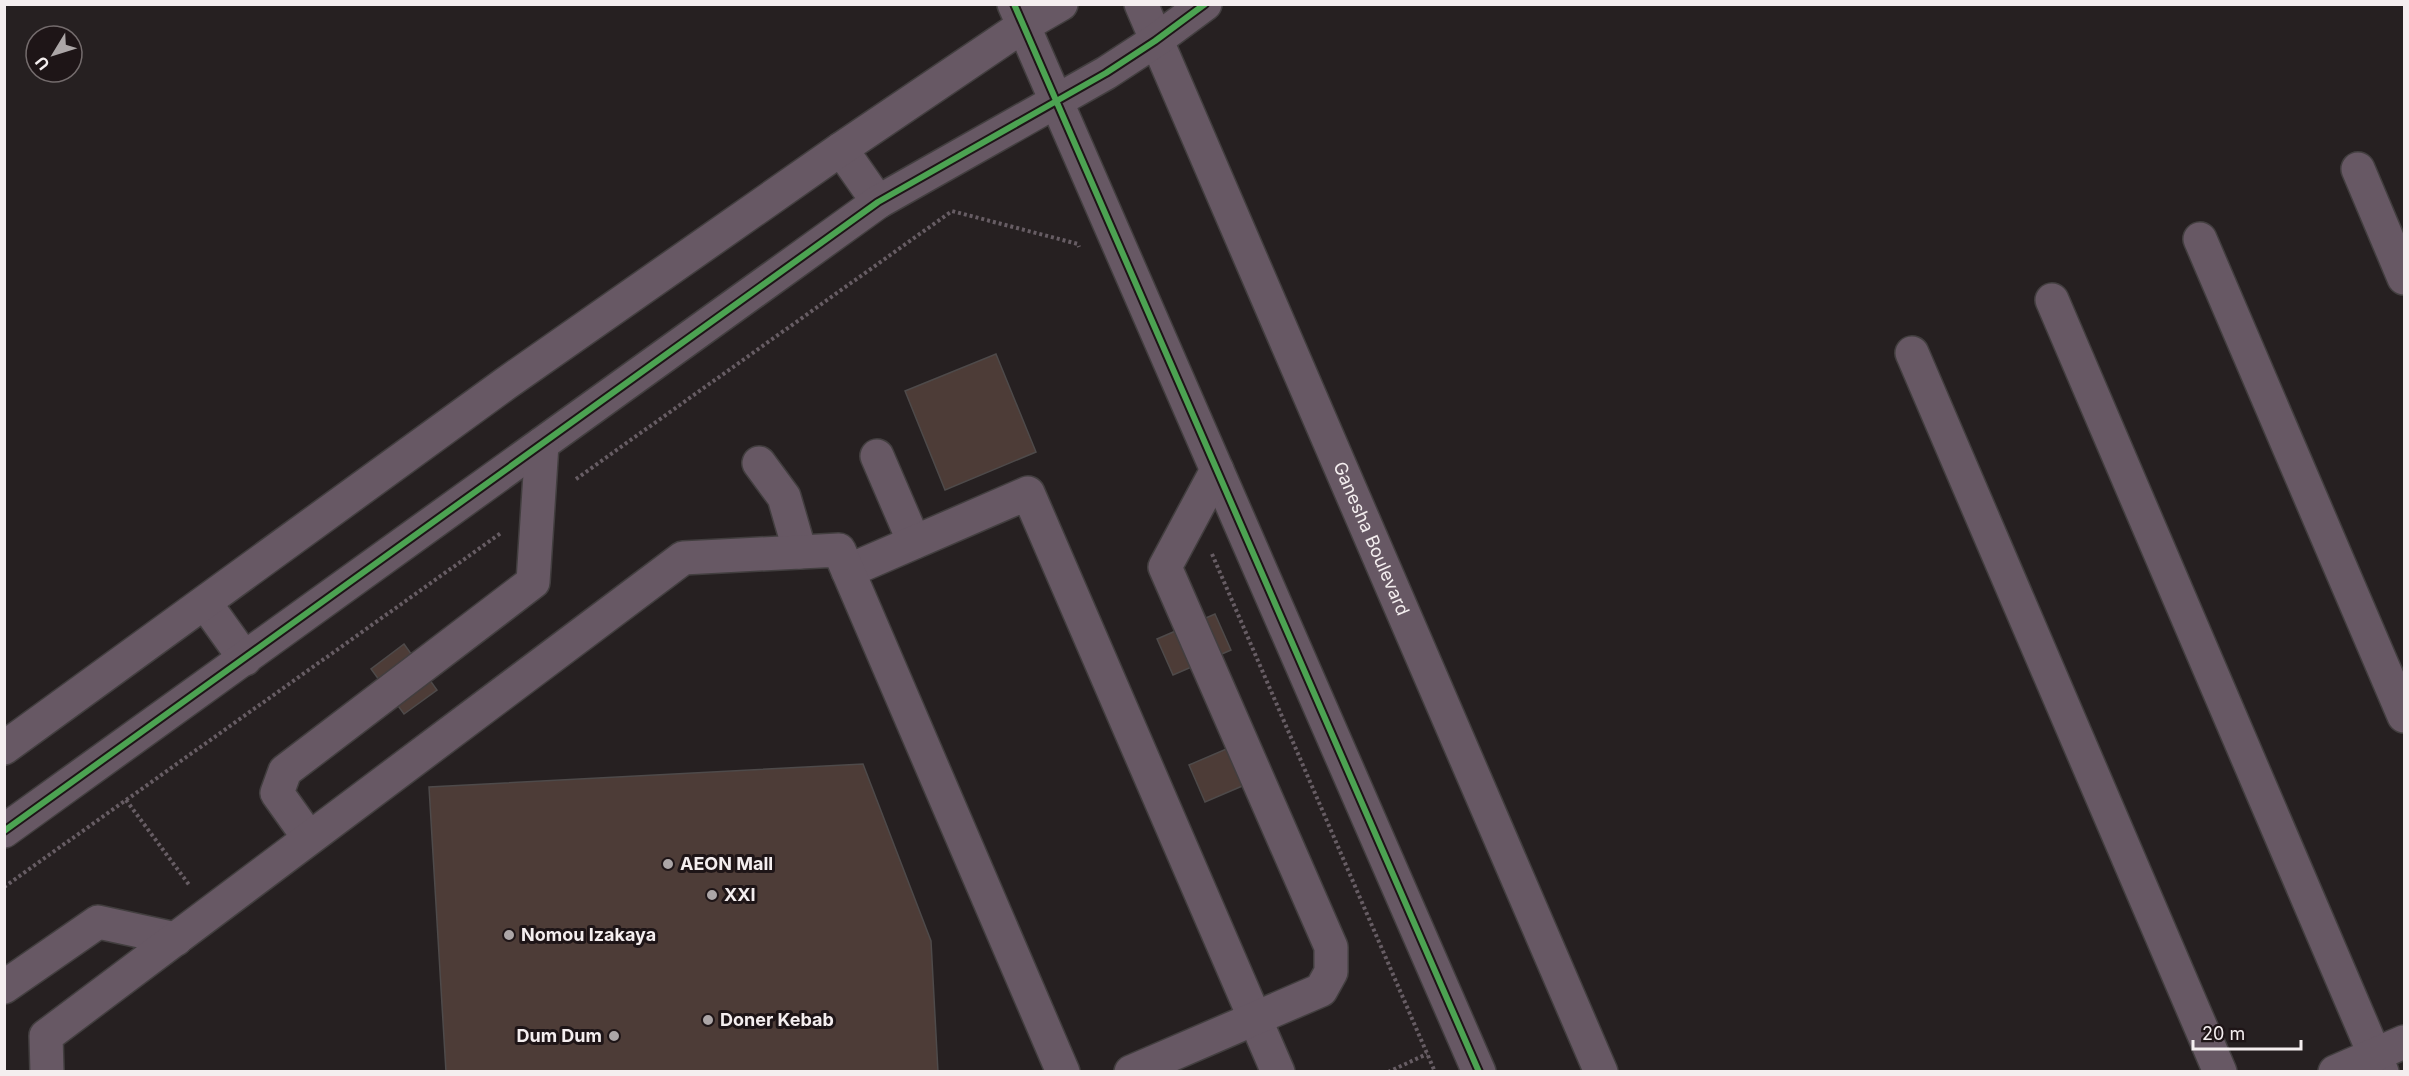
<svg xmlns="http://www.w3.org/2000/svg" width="2409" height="1076" viewBox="0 0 2409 1076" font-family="Inter,sans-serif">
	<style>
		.building { fill: #4d3c37; stroke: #4e4a4a; stroke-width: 1.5 }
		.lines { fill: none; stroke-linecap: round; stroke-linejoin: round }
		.minor-casing { stroke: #423e3f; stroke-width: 36 }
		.path { stroke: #675d64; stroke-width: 4; stroke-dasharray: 3 3; stroke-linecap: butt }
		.minor { stroke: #675864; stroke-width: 33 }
		.cycleway-casing { stroke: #1e1517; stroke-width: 10 }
		.cycleway { stroke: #4ca352; stroke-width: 6 }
		.poi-dot { fill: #aca6a7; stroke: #1e1517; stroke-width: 2 }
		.labels { text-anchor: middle; stroke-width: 6; stroke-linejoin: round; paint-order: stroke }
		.street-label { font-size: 18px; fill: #f4eeef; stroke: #1e1517 }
		.poi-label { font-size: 18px; font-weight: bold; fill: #f4eeef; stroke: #1e1517; text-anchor: start }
	</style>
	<rect width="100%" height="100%" fill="#262021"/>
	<path class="building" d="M996,354l40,98 -91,38 -40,-99z
		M1215,614l16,36 -58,25 -16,-36z
		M404,644l33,46 -33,24 -33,-45z
		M1238,744l16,37 -49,21 -16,-37z
		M863,764l68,177 7,131h-492l-17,-285z"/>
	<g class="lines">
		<defs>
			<g id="minor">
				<path d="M1014,4l465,1068"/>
				<path id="s1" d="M1141,4l460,1068"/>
				<path d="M841,149l37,53"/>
				<path d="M2358,169l46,109"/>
				<path d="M2200,239l204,477"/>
				<path d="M2052,300l330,772"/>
				<path d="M1912,353l308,719"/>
				<path d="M877,456l37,86"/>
				<path d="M759,463l25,34 16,55"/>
				<path d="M848,571l180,-78 250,579"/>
				<path d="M205,603l40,56"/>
				<path d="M4,748l501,-364 336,-235 182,-123 38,-22"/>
				<path d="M4,831l874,-629 228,-129 49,-32 50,-37"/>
				<path d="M309,838l-32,-45 8,-22 248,-189 9,-138"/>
				<path d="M4,987l94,-65 78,17"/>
				<path d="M47,1072l-1,-36 637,-478 156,-8 224,522"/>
				<path d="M1131,1072l190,-82 10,-18v-25l-166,-380 52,-97"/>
				<path d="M2335,1072l69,-30"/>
			</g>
		</defs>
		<use href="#minor" class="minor-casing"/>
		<path class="path" d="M576,479l376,-268 126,33 1,3
			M1212,554l223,518
			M126,800l64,86
			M4,887l497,-354
			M1388,1072l39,-18"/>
		<use href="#minor" class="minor"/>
		<defs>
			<path id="cycleway" d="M1014,4l465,1068
				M4,831l874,-629 228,-129 49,-32 50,-37"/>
		</defs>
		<use href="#cycleway" class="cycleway-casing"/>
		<use href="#cycleway" class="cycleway"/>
	</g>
	<g class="poi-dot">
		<circle cx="668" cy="864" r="6"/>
		<circle cx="712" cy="895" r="6"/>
		<circle cx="509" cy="935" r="6"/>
		<circle cx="708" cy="1020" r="6"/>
		<circle cx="614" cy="1036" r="6"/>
	</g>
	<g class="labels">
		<g class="street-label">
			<text dy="6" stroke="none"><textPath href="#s1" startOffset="582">Ganesha Boulevard</textPath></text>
		</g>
		<g class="poi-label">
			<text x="680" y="870">AEON Mall</text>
			<text x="724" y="901">XXI</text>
			<text x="521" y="941">Nomou Izakaya</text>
			<text x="720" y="1026">Doner Kebab</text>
			<text x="602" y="1042" text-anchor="end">Dum Dum</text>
		</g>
	</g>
	<rect width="2409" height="1076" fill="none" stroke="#f4eeef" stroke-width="12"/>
	<g transform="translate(54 54) rotate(232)"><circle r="28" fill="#1e1517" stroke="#746c6d" stroke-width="1.5"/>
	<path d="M0-4.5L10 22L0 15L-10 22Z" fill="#aca6a7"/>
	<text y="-9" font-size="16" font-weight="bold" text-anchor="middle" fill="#f4eeef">U</text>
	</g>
	<path d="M2193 1040v9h108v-9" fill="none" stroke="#f4eeef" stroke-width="3"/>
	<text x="2202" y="1040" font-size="18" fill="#f4eeef" stroke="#1e1517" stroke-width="4.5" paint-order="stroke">20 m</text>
</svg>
